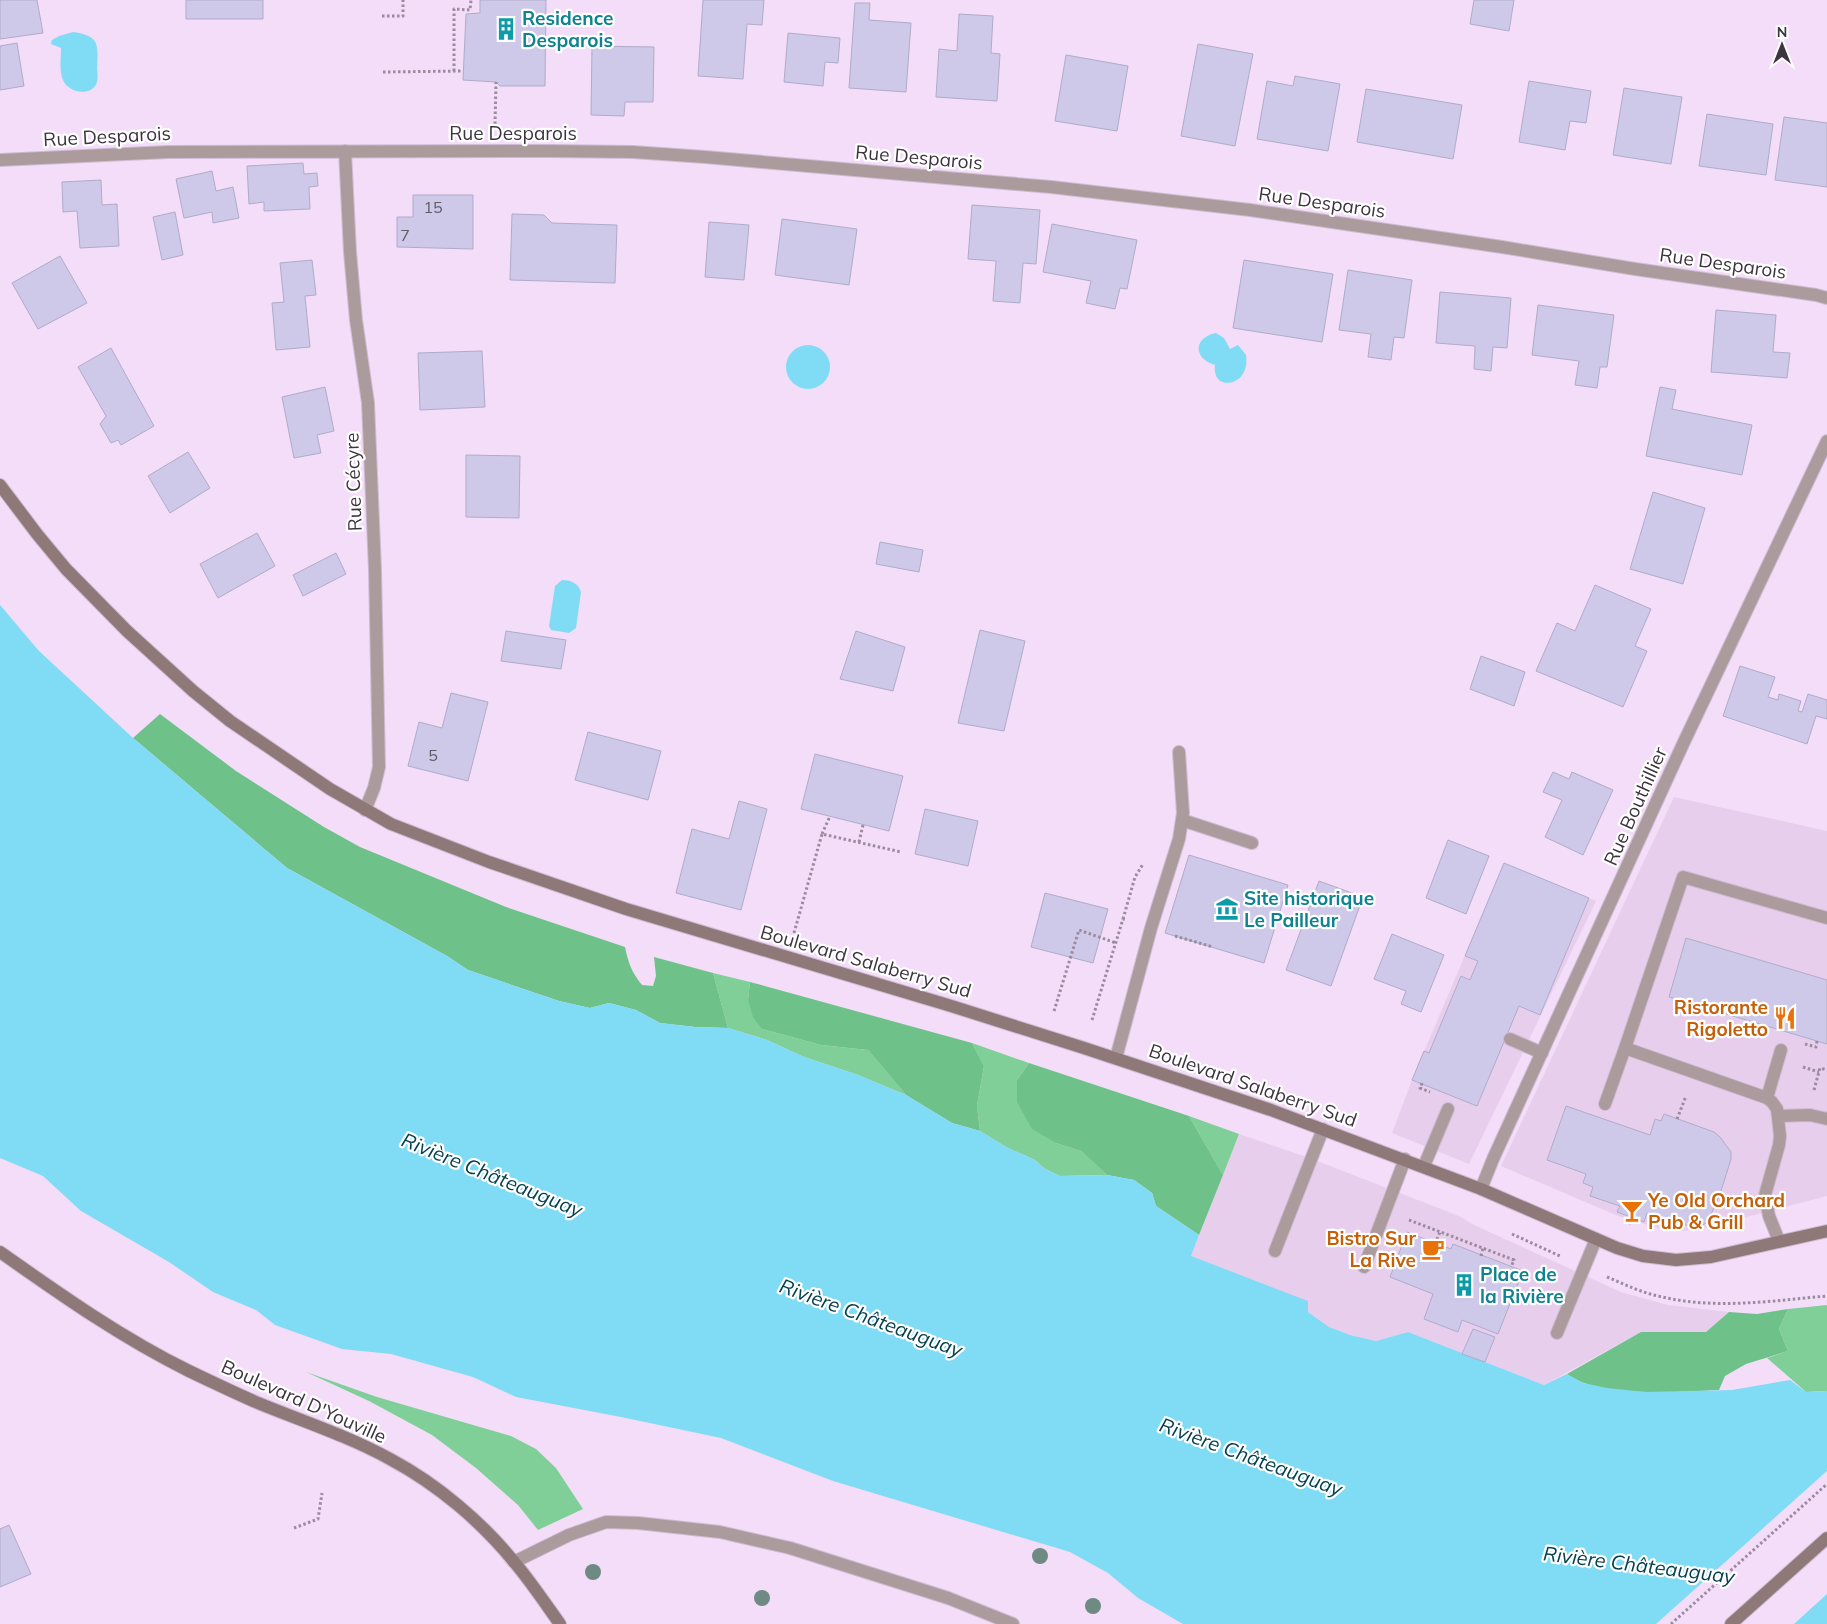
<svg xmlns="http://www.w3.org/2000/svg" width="1827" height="1624" viewBox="0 0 1827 1624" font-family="Mulish,sans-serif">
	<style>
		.built { fill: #e8ceed }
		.green { fill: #80cf98 }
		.forest { fill: #6ec289 }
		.water { fill: #80dbf5 }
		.pier { fill: #f3ddf8 }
		.building { fill: #cec9e8; stroke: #b0abc9 }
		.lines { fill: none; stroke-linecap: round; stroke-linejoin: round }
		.lane-casing { stroke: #cebbd3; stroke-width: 14 }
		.street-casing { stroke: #cebbd3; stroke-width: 14 }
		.secondary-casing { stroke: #cebbd3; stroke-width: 14 }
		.path { stroke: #9a8b9e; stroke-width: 3; stroke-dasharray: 2.5 2.5; stroke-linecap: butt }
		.lane { stroke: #ac9b9c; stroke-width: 12 }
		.street { stroke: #ac9b9c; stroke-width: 12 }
		.secondary { stroke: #8f7878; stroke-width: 12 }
		.tree { fill: #6e8a83 }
		.labels { text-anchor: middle; stroke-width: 4.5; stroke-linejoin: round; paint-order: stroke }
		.number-label { font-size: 16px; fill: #605968 }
		.culture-label { font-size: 19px; font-weight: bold; fill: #0d838f; stroke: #fff; text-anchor: start }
		.street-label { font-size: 19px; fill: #3c343e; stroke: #fff }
		.food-label { font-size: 19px; font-weight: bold; fill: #c56008; stroke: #fff; text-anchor: end }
		.water-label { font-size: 20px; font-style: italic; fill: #07414f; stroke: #fff }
	</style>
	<rect width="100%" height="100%" fill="#f3ddf8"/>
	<path class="built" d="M1674,797l153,34v365l-118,31 -26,4 -19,-1 -46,-14 -117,-50z
		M1504,863l92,38 -127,263 -77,-31 20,-53z
		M1239,1134l73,25 147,57 13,8 149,68 47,13 61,7 -23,20h-65l-97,53 -136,-53 -32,9 -26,-6 -21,-8 -21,-15 -117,-56z"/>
	<path class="green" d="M713,973l37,9 -2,18 14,29 59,16 47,5 38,45 -48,-20 -54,-18 -37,-17 -39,-12z
		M972,1043l57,20 -12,17 39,63 25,8 26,24 -47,1 -15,-7 -10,-9 -29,-13 -26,-16 -3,-25 7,-40z
		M1189,1116l50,18 -16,41z
		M1827,1305v86l-21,1 -39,-34 21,-7 -9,-22 9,-20z
		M306,1372l71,25 134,39 25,13 20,19 27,41 -45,21 -20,-25 -42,-37 -44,-33 -63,-34z"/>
	<path class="forest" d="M160,714l76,57 88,56 36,20 146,60 119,40c3,15 7,26 17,38l11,1 3,-10 -2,-19 59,16 15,55 -33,-1 -35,-4 -24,-13 -27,-7 -19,5 -31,-7 -91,-31 -21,-14 -160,-88 -154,-130z
		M750,982l222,61 12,23 -7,40 3,25 -28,-8 -46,-28 -38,-45 -47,-5 -59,-16 -9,-12 -5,-17z
		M1029,1063l160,53 34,59 -24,60 -43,-29 -4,-13 -18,-13 -27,-5 -26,-24 -25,-8 -24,-14 -15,-27v-22z
		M1788,1309l-9,20 9,22 -42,13 -21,12 -6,14c-39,2 -99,6 -135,-7 -6,-2 -12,-6 -17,-9l74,-42h65l23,-20 28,2z"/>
	<path class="water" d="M73,32c27,4 25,12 24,35 0,6 2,14 -2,19 -8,11 -28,5 -32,-6 -4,-9 -2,-23 -2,-32l-10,-4 1,-4 7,-4z
		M1216,333l8,5 6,11 8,-4 8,10c5,33 -35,37 -31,10 -22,-7 -22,-27 1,-32z
		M786 367a22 22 0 1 1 44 0a22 22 0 1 1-44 0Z
		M562,580c9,0 16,3 19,12l-5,36 -7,5 -18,-3 -2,-4 6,-40z
		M0,605l39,46 94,87 154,130 160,88 21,14 91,31 31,7 19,-5 27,7 24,13 35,4 33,1 39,12 37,17 54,18 48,20 46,28 28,8 26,16 29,13 10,9 15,7 47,-1 27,5 18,13 4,13 43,29 -8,21 117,45v11l21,15 21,8 26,6 32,-9 136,53 23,-11 16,9 24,5 38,4 87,-2 58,-10 16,12 21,-1v233h-644l-45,-26 -30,-25 -38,-21 -237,-71 -112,-43 -100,-21 -105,-20 -43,-20 -82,-23 -49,-5 -67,-24 -19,-15 -43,-18 -44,-30 -88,-51 -38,-35 -43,-18z"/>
	<path class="pier" d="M1827,1471v123l-33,30h-138z"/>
	<path class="building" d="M0,0h37l6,33 -43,6z
		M186,0h77v19h-77z
		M480,0h66l-1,86h-45l-4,-4 -33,-2 3,-66 14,-1z
		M703,0h61l-2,25 -15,-1 -4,55 -45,-3z
		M1474,0h40l-5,31 -39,-7z
		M855,3h15l-1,17 42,3 -5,69 -57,-4z
		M959,14l34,2 -2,37 9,1 -3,47 -61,-4 3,-48 18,2z
		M788,33l52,5 -2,25 -13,-1 -2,24 -39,-4z
		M17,43l7,43 -24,4v-44z
		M1198,44l55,10 -18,92 -54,-10z
		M592,46l62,1 -1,55h-28l-1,14 -33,-1z
		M1066,55l62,11 -11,65 -62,-10z
		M1295,76l45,8 -12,67 -71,-12 10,-58 26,5z
		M1529,81l62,10 -5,32 -16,-2 -5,29 -46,-8z
		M1624,88l58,9 -11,67 -58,-9z
		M1366,89l96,16 -9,54 -96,-17z
		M1707,114l66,10 -7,51 -67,-9z
		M1784,117l43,6v64l-52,-7z
		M303,163l1,11 13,-1 1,13 -9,1 1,22 -46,2v-9l-15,2 -2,-38z
		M212,171l4,20 17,-4 6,31 -26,5 -1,-11 -28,6 -8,-39z
		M101,180l1,25 15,-1 2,42 -39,2 -3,-37 -14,1 -1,-30z
		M413,195h60v54l-76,-2v-30h16z
		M972,205l68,5 -4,54 -13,-1 -3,40 -27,-2 3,-40 -28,-2z
		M175,212l8,43 -21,5 -9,-43z
		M512,214l32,1 8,8 65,2 -2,58 -105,-3z
		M782,219l75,10 -8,56 -74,-10z
		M709,222l40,3 -5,55 -39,-3z
		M1052,224l85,16 -10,49 -7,-1 -5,21 -29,-6 5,-22 -48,-9z
		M60,256l27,47 -49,26 -26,-46z
		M312,260l4,35 -11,1 5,51 -34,3 -4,-47 12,-1 -4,-39z
		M1244,260l89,14 -11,68 -89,-14z
		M1348,270l64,10 -8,58 -10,-1 -3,23 -23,-3 3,-23 -32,-4z
		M1440,292l71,6 -4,50 -14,-1 -2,24 -17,-2 1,-23 -39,-3z
		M1538,305l76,10 -7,52h-7l-3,21 -22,-3 4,-24 -47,-6z
		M1716,310l60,5 -3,37 17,1 -3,25 -76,-6z
		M111,348l43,78 -33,19 -3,-5 -7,3 -11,-19 6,-8 -28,-49z
		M482,351l3,56 -65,3 -2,-57z
		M325,387l9,44 -17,4 4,18 -27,5 -12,-61z
		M1660,387l16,3 -4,19 80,16 -10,50 -96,-19z
		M188,452l22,36 -40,25 -22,-37z
		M466,455l54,1 -1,62 -53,-1z
		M1653,492l52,16 -22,76 -53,-15z
		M257,533l18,33 -57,32 -18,-34z
		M880,542l43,8 -4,22 -43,-8z
		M336,553l10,21 -43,22 -10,-21z
		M1595,585l56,24 -16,37 12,5 -24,56 -87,-36 21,-48 18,8z
		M980,630l45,11 -21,90 -46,-8z
		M506,631l60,9 -5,29 -60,-8z
		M856,631l49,16 -12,44 -53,-12z
		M1481,656l44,16 -11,34 -44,-17z
		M1740,666l35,11 -7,20 10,3 1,-6 22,7 -3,10 4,1 6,-18 19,6v19l-11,-3 -9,28 -84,-28z
		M451,693l37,9 -20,79 -60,-15 11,-44 23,6z
		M588,732l73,19 -13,49 -73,-20z
		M815,754l88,22 -14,55 -88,-22z
		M1553,772l16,7 3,-7 41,18 -30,65 -38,-18 17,-37 -19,-8z
		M739,801l28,8 -26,101 -65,-17 16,-64 37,10z
		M925,809l53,12 -10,45 -53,-12z
		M1448,840l41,16 -23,58 -40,-16z
		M1189,855l99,30 -24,78 -99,-30z
		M1504,863l85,35 -49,117 -21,-9 -42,100 -65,-26 12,-29 5,2 32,-77 9,4 8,-19 -13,-5z
		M1319,881l44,16 -32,89 -45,-16z
		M1045,893l63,16 -15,54 -62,-16z
		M1392,934l52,21 -23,57 -20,-8 5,-13 -32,-12z
		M1686,938l141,42v64l-158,-47z
		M1566,1106l84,29 5,-16 6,2 3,-7 50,18 6,5 11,15v7l-11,35 -12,27 -5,4h-20l-12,-3 -24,-9 -3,9 -27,-10 3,-6 -30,-10 3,-9 -10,-4 3,-9 -39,-14z
		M1407,1232l44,17 2,-5 70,27 -25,63 -36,-14 -4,12 -34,-13 9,-25 -43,-17z
		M1473,1329l22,8 -10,25 -23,-8z
		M9,1525l22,49 -31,13v-58z"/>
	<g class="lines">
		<defs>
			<path id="lane" d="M1182,820l70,23
				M1510,1039l32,14
				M1116,1058l35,-130 28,-89 4,-26 -4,-61
				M1767,1098l14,-48
				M1605,1104l20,-56
				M1778,1116l32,-1 17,4
				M1424,1166l24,-57
				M1779,1241l-10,-25 -4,-21 14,-50 1,-9 -3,-27 -5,-7 -5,-4 -142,-50 58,-171 144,41
				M1275,1251l48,-122
				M1364,1267l41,-108
				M1557,1333l39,-94
				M514,1562l55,-27 37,-13 32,1 82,9 70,16 158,50 65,26"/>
			<path id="street" d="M345,151l5,101 6,68 12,83 7,167 4,197 -5,21 -9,22
				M0,160l168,-8 381,-1 84,1 72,5 346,30 199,23 252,37 133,22 181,26 11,3
				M1481,1189l12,-30 190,-415 144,-303"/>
			<path id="secondary" d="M0,485l37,49 29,35 61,62 66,60 37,30 100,68 61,35 98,38 137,47 322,96 136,43 187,62 210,79 136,59 26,8 33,4 35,-3 116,-26
				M0,1252c61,43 122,86 189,119 23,11 46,22 69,32 44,18 90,33 132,56 47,25 92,63 125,104 16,19 30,40 45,61
				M1731,1624l96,-86"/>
		</defs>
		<use href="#lane" class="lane-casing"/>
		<use href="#street" class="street-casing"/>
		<use href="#secondary" class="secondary-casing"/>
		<path class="path" d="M382,16h21v-16
			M454,71v-62l16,1 1,-10
			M383,72l80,-1
			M495,124l1,-42
			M822,834l8,-18
			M859,842l4,-17
			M1123,919l12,-42 8,-13
			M794,933l28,-99 79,18
			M1175,936l38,11
			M1054,1011l25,-81 37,13
			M1092,1020l31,-101 4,1
			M1805,1044l11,3 1,-6
			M1803,1067l16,5
			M1422,1083l-2,5 10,4
			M1814,1090l6,-22 7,2
			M1677,1119l9,-23
			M1409,1220l105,40 -3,7
			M1629,1224l2,-7
			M1512,1234l48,22
			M1435,1244l5,-12
			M1481,1256l2,-8
			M1607,1277c17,7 33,15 51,19 56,14 112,5 169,0
			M294,1528l24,-9 4,-26
			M1671,1624l156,-140"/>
		<use href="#lane" class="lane"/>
		<use href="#street" class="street"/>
		<use href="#secondary" class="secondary"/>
	</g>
	<g class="tree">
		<circle cx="1040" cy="1556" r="8"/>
		<circle cx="593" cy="1572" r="8"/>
		<circle cx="762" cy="1598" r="8"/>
		<circle cx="1093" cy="1606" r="8"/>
	</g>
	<defs>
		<symbol id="building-bare" viewBox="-9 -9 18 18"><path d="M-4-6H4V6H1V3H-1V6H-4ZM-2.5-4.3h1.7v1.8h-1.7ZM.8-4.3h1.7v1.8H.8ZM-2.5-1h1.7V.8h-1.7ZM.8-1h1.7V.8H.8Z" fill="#0f9aa8" stroke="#fff" stroke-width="2.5" paint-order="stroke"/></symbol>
		<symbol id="museum-bare" viewBox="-9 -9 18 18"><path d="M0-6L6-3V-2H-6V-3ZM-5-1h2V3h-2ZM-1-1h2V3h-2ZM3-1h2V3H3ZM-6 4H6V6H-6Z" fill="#0f9aa8" stroke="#fff" stroke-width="2.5" paint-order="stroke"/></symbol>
		<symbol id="restaurant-bare" viewBox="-9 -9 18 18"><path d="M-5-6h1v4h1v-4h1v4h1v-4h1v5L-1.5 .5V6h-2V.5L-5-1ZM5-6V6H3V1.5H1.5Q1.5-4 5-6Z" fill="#e8710a" stroke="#fff" stroke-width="2.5" paint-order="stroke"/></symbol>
		<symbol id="bar-bare" viewBox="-9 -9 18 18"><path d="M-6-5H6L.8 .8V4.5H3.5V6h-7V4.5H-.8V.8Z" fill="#e8710a" stroke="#fff" stroke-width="2.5" paint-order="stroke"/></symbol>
		<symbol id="cafe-bare" viewBox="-9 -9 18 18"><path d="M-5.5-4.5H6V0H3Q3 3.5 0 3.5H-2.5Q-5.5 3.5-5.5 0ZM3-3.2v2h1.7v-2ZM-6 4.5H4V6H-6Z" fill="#e8710a" stroke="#fff" stroke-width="2.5" paint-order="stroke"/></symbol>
	</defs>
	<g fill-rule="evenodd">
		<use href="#building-bare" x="490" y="13" width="32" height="32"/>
		<use href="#museum-bare" x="1211" y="893" width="32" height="32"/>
		<use href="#restaurant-bare" x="1769" y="1002" width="32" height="32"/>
		<use href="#bar-bare" x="1616" y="1195" width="32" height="32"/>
		<use href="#cafe-bare" x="1417" y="1233" width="32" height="32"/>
		<use href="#building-bare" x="1448" y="1269" width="32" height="32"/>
	</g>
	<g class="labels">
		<g class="number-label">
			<text x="433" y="213">15</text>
			<text x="405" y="241">7</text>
			<text x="433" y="761">5</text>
		</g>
		<g class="culture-label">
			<text x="522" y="25">Residence<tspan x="522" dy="22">Desparois</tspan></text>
			<text x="1244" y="905">Site historique<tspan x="1244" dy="22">Le Pailleur</tspan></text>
			<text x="1480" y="1281">Place de<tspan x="1480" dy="22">la Rivière</tspan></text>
		</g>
		<g class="street-label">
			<text x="513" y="140">Rue Desparois</text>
			<text transform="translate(107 136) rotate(-3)" y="7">Rue Desparois</text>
			<text transform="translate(919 157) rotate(5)" y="7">Rue Desparois</text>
			<text transform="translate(1322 202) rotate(8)" y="7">Rue Desparois</text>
			<text transform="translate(1723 263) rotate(8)" y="7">Rue Desparois</text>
			<text transform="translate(353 482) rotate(-92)" y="7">Rue Cécyre</text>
			<text transform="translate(1635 806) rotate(-66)" y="7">Rue Bouthillier</text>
			<text transform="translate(866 961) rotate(16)" y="7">Boulevard Salaberry Sud</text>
			<text transform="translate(1253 1085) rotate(19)" y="7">Boulevard Salaberry Sud</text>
			<text transform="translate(304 1401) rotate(24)" y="7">Boulevard D'Youville</text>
		</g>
		<g class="food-label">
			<text x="1768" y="1014">Ristorante<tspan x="1768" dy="22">Rigoletto</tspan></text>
			<text x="1648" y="1207" text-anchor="start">Ye Old Orchard<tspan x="1648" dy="22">Pub &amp; Grill</tspan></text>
			<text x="1416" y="1245">Bistro Sur<tspan x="1416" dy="22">La Rive</tspan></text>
		</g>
		<g class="water-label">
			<text transform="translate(492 1175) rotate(22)" y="7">Rivière Châteauguay</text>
			<text transform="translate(871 1318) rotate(20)" y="7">Rivière Châteauguay</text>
			<text transform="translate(1251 1457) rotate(20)" y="7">Rivière Châteauguay</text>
			<text transform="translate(1639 1565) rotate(7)" y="7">Rivière Châteauguay</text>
		</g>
	</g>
	<g transform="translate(1782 45)" stroke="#ffffff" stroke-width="4" paint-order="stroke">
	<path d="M0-4L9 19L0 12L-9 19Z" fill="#3c343e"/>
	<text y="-8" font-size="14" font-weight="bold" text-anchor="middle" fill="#3c343e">N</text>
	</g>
</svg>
